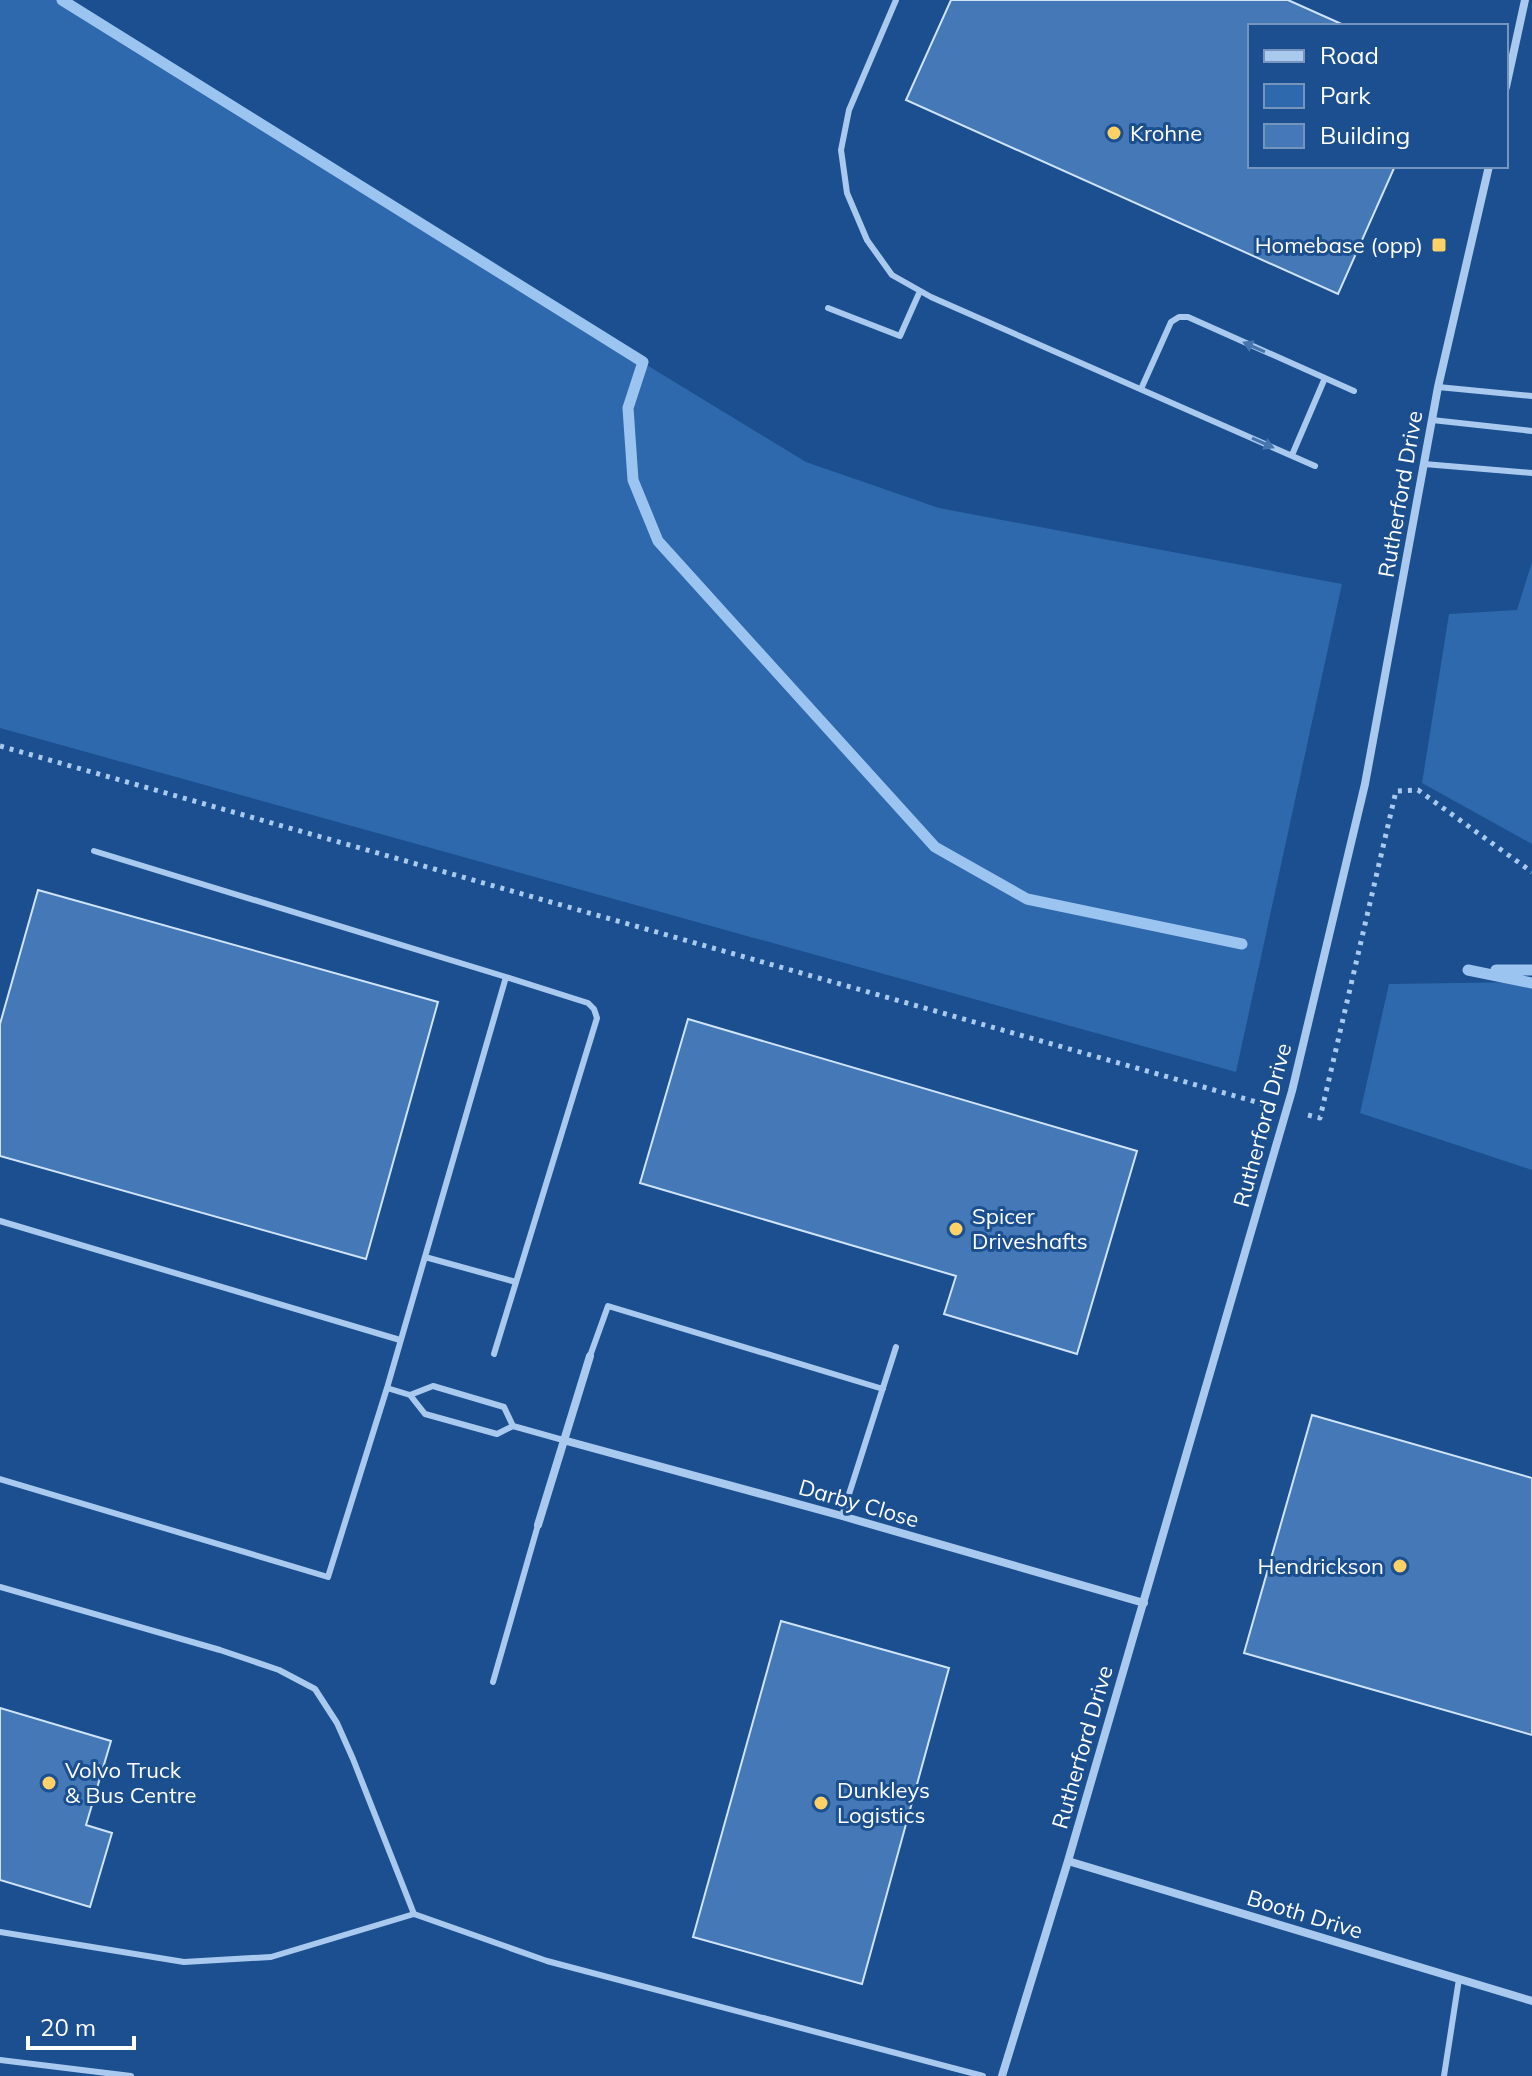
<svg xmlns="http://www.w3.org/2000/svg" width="1532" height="2076" viewBox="0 0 1532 2076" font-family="Mulish,sans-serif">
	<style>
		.green { fill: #2e69ad }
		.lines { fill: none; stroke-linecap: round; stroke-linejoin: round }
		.stream { stroke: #9cc4f0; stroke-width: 11 }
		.building { fill: #4478b7; stroke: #cfe3fa; stroke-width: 2 }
		.path { stroke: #a9c9ee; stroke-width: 5; stroke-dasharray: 4 6; stroke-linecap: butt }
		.service { stroke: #a9c9ee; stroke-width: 6 }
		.minor { stroke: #a9c9ee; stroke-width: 8 }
		.oneway { fill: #4674ac }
		.poi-dot { fill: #ffd166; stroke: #1b4f8f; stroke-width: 3 }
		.labels { text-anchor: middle; stroke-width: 6; stroke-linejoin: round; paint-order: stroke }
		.poi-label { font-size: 22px; fill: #fff; stroke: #1b4f8f; text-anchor: start }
		.street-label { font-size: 22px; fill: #fff; stroke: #1b4f8f }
	</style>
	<rect width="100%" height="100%" fill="#1b4f8f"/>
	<path class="green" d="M0,0h60l444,278 302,184 133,46 403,76 -106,488 -1236,-344z
		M1532,562v282l-110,-61 27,-169 68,-4z
		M1532,982v188l-172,-57 29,-129z"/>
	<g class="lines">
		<path class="stream" d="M62,0l581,362 -15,46 5,72 25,61 277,306 92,52 215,45
			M1468,970l64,13
			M1496,970h36"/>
	</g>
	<path class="building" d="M951,0h337l58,26h-96v140h145l-57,128 -432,-194z
		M38,890l400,112 -72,257 -366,-103v-132z
		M688,1019l449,132 -60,203 -133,-40 12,-38 -316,-93z
		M1312,1415l220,63v257l-288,-82z
		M781,1621l168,47 -87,316 -169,-47z
		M0,1708l111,33 -25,84 26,8 -22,74 -90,-27z"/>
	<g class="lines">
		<path class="path" d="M0,746l1267,359
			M1308,1115l12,3 76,-327 22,-1 114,82"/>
		<path class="service" d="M896,0l-47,110 -8,40 6,43 20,47 25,35 39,22 384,169
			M828,308l72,28 20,-45
			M1438,387l94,9
			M1141,389l30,-67 8,-5h9l166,74
			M1432,420l100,11
			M1292,455l33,-77
			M1424,464l108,9
			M94,851l412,126 -119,411 23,7
			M0,1221l400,119
			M425,1257l91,25
			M494,1354l103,-336 -3,-9 -6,-6 -82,-26
			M590,1356l18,-50 275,83
			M513,1426l-9,-19 -71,-21 -23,9 15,19 72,20 16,-8 50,14
			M0,1479l328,98 59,-189
			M842,1516l54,-169
			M0,1587l220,63 59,20 36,19 22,34 16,36 61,155
			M493,1682l45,-157
			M0,1932l184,30 87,-5 143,-43 133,47 436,115
			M0,2060l131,16
			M1444,2076l15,-97"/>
		<path class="minor" d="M1506,87l19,-87
			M563,1440l279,76 302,87
			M538,1525l52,-169
			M1068,1861l464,140
			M1002,2076l66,-215 224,-770 73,-307 73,-397 51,-221"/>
	</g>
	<defs><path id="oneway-solid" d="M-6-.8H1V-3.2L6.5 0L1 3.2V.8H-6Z" transform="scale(2)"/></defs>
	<g class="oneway">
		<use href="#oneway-solid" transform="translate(1254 347) rotate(-156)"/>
		<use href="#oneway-solid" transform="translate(1263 443) rotate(24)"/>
	</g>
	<g class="poi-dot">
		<circle cx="1114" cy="133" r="8"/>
		<rect x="1431" y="237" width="16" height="16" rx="4"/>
		<circle cx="956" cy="1229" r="8"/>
		<circle cx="1400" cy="1566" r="8"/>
		<circle cx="49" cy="1783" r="8"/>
		<circle cx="821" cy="1803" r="8"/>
	</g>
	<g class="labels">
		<g class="poi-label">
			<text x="1130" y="141">Krohne</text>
			<text x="1423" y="253" text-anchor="end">Homebase (opp)</text>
			<text x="972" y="1224">Spicer<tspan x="972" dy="25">Driveshafts</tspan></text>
			<text x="1384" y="1574" text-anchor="end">Hendrickson</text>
			<text x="65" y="1778">Volvo Truck<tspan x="65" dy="25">&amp; Bus Centre</tspan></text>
			<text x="837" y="1798">Dunkleys<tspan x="837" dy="25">Logistics</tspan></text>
		</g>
		<g class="street-label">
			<text transform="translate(1400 494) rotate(-80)" y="8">Rutherford Drive</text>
			<text transform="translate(1262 1125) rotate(-75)" y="8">Rutherford Drive</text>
			<text transform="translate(859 1503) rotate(16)" y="8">Darby Close</text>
			<text transform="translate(1082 1747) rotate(-74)" y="8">Rutherford Drive</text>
			<text transform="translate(1305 1914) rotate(17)" y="8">Booth Drive</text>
		</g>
	</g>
	<rect x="1248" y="24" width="260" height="144" fill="#1b4f8f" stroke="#7695bc" stroke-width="2"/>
	<rect x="1264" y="50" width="40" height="12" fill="#a9c9ee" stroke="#7695bc" stroke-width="2"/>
	<text x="1320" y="64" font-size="24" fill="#ffffff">Road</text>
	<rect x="1264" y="84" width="40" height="24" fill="#2e69ad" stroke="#7695bc" stroke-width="2"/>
	<text x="1320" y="104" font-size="24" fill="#ffffff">Park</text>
	<rect x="1264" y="124" width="40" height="24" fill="#4478b7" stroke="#7695bc" stroke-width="2"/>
	<text x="1320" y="144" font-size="24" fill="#ffffff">Building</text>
	<path d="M28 2036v12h106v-12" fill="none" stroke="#ffffff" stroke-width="4"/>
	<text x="40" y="2036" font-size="24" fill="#ffffff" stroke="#1b4f8f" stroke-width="6" paint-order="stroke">20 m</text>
</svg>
